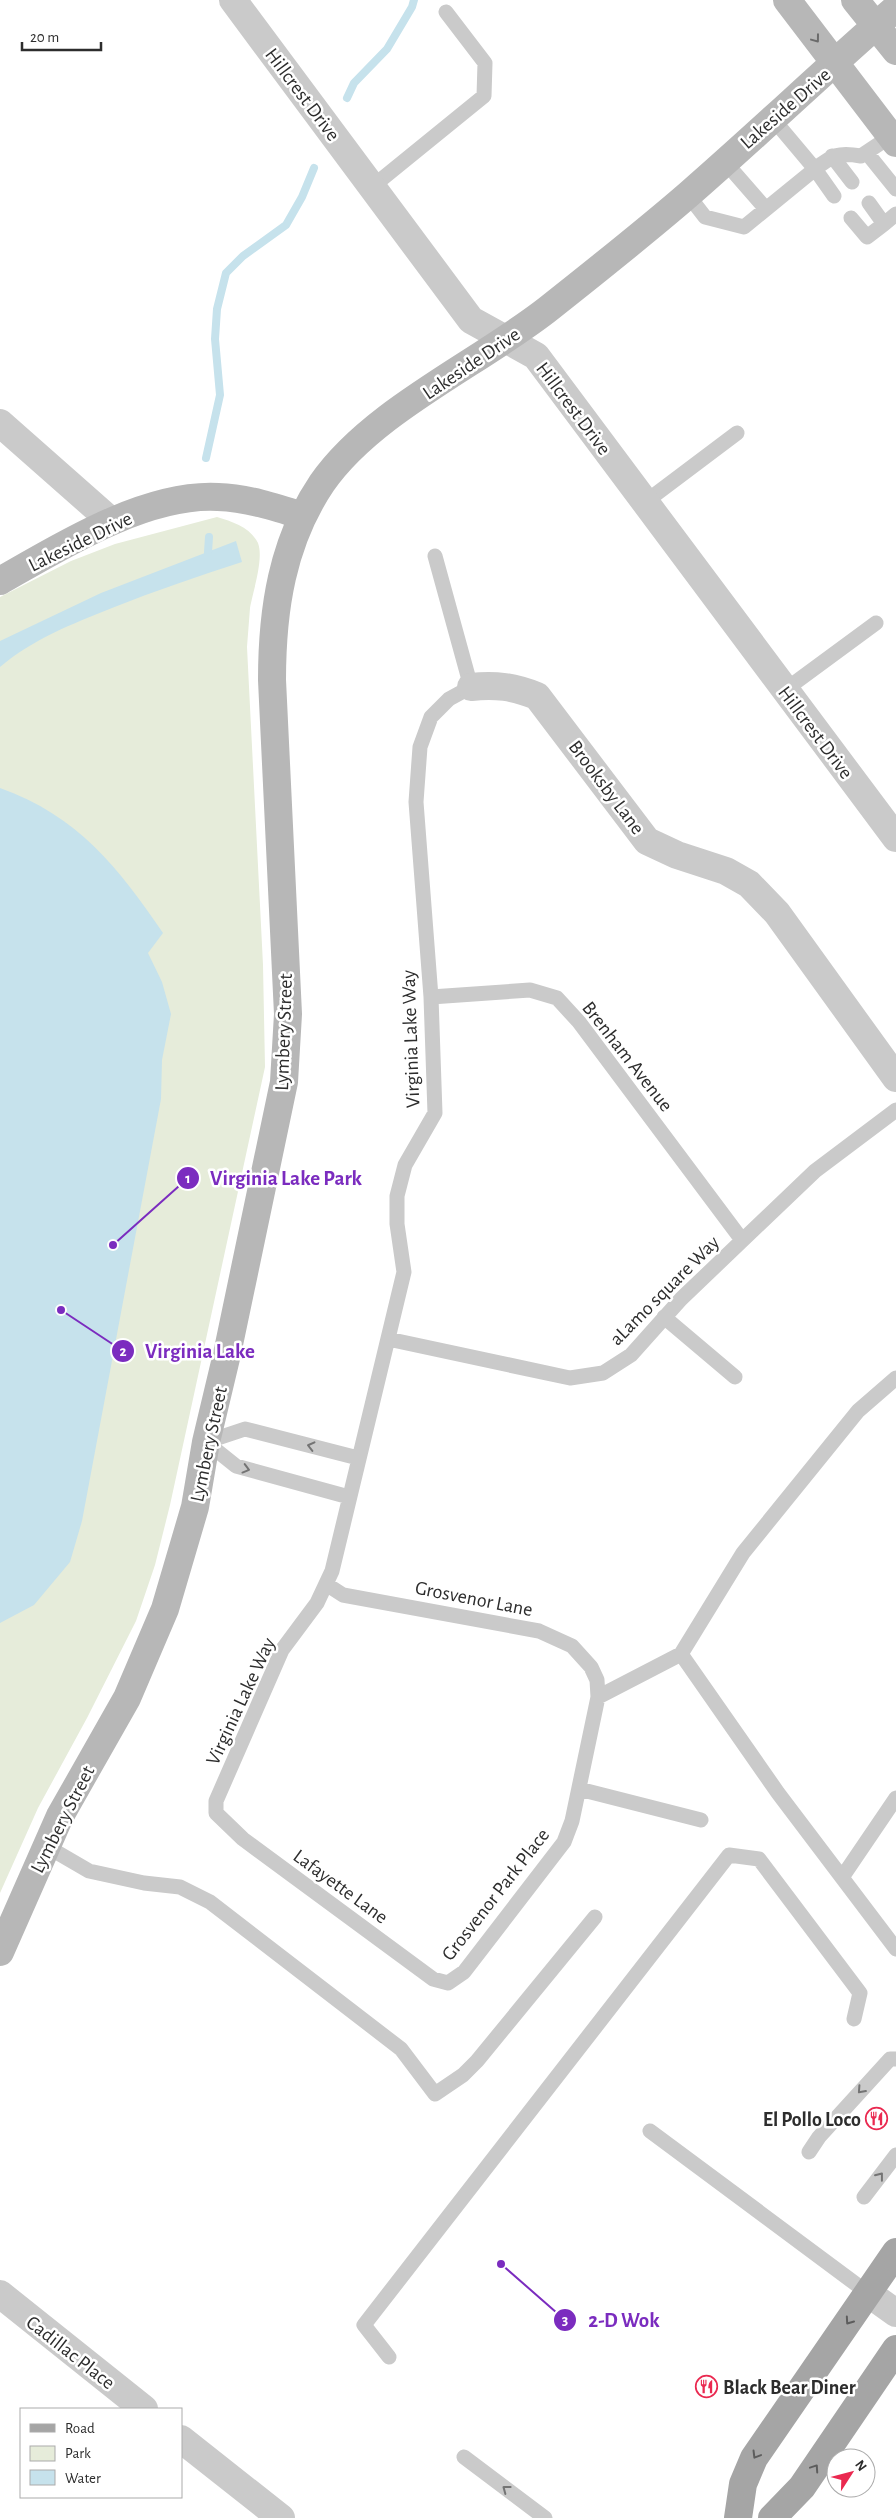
<svg xmlns="http://www.w3.org/2000/svg" width="896" height="2518" viewBox="0 0 896 2518" font-family="'Alegreya Sans',sans-serif">
	<style>
		.green { fill: #e6ecda }
		.water { fill: #c6e2ec }
		.lines { fill: none; stroke-linecap: round; stroke-linejoin: round }
		.stream { stroke: #c6e2ec; stroke-width: 8 }
		.lane { stroke: #cacaca; stroke-width: 15 }
		.street { stroke: #cacaca; stroke-width: 28 }
		.secondary { stroke: #b7b7b7; stroke-width: 28 }
		.primary { stroke: #a5a5a5; stroke-width: 28 }
		.oneway { stroke: #6b6b6b }
		.oneway2 { stroke: #747474 }
		.oneway3 { stroke: #5d5d5d }
		.labels { text-anchor: middle; stroke-width: 5; stroke-linejoin: round; paint-order: stroke }
		.street-label { font-size: 20px; fill: #2d2d2d; stroke: #fff }
		.poi-label { font-size: 20px; font-weight: bold; fill: #2d2d2d; stroke: #fff; text-anchor: end }
		.leader { fill: none; stroke: #7b2cbf; stroke-width: 2 }
		.callout-dot { fill: #7b2cbf; stroke: #fff; stroke-width: 2 }
		.mark-label { font-size: 15px; text-anchor: middle; font-weight: bold; fill: #fff }
		.callout-label { font-size: 21px; text-anchor: middle; font-weight: bold; fill: #7b2cbf; stroke: #fff; stroke-width: 5; stroke-linejoin: round; paint-order: stroke }
	</style>
	<rect width="100%" height="100%" fill="#fff"/>
	<path class="green" d="M217,517c16,5 33,10 41,26 6,16 -5,48 -8,65 -1,13 -2,26 -3,39l16,318 2,102 -95,438 -15,60 -19,56 -49,97 -49,90 -38,85v-1296l71,-36 44,-17z"/>
	<path class="water" d="M236,541l6,21c-44,14 -87,29 -130,46 -40,16 -79,31 -112,59v-26l101,-48z
		M0,788c78,28 118,79 163,145l-15,20 14,29 9,32 -9,46 -1,39 -79,422 -12,41 -36,43 -34,18z"/>
	<g class="lines">
		<path class="stream" d="M347,98l7,-15 33,-34 25,-42 2,-7
			M206,458l14,-63 -5,-56 2,-30 9,-36 17,-17 43,-31 16,-28 12,-29
			M208,552l1,-15"/>
		<path class="lane" d="M867,153l29,36
			M832,156l20,26
			M725,162l41,47
			M372,187l112,-91 1,-33 -39,-51
			M688,195l17,22 39,10 71,-58 -42,-50
			M834,196l-19,-27c18,-14 23,-17 46,-13l30,-20
			M869,203l15,21 12,-10
			M851,218l16,19 17,-13
			M644,503l93,-70
			M785,690l91,-67
			M431,997l99,-7 27,8 22,24 163,218
			M664,1317l71,60
			M388,1339l182,39 33,-5 28,-18 50,-56 134,-128 81,-61
			M206,1442l39,-13 113,29
			M206,1442l30,24 113,31
			M326,1584l17,11 196,36 33,15 19,21 6,13 1,17 -26,124 -8,21 -100,130 -16,11 -15,-4 -190,-140 -27,-26v-12l66,-151 35,-47 15,-32 72,-299 -7,-48v-28l8,-31 30,-52 -4,-116 -15,-195 4,-55 11,-30 18,-18 22,-12 -36,-131
			M681,1654l97,139 118,156
			M598,1697l83,-43 62,-101 115,-142 38,-33
			M579,1789l122,31
			M46,1846l43,25 55,12 36,4 30,15 191,147 34,45 28,-19 14,-14 118,-144
			M843,1876l53,-78
			M650,2131l218,162
			M809,2152l10,-15 71,-78h6
			M864,2197l32,-42
			M389,2357l-25,-32 365,-470 30,4 101,134 -6,26
			M464,2457l81,61"/>
		<path class="street" d="M233,0l238,320 65,36 360,482
			M0,423l111,98
			M471,687c25,-3 43,0 66,9l110,145 30,14 49,16 23,13 28,29 119,165
			M868,2293l28,20
			M0,2294l144,115
			M181,2439l100,79"/>
		<path class="secondary" d="M787,0l109,143
			M855,0l41,51
			M0,581c61,-35 146,-88 218,-84 29,1 57,10 85,19
			M0,1952l60,-136 67,-118 38,-89 30,-102 11,-65 21,-88 57,-272 4,-68 -16,-334c0,-70 10,-138 50,-197 50,-72 156,-119 226,-174 48,-38 96,-76 141,-115 70,-61 137,-125 207,-186"/>
		<path class="primary" d="M738,2518l5,-34 11,-26 142,-206
			M772,2518l30,-31 94,-138"/>
	</g>
	<defs><path id="oneway-chevron" d="M-2-3.5L2.5 0L-2 3.5" fill="none" stroke-width="1.6" stroke-linecap="round" stroke-linejoin="round" transform="scale(1.25)"/></defs>
	<use class="oneway" href="#oneway-chevron" transform="translate(816 39) rotate(53)"/>
	<g class="oneway2">
		<use href="#oneway-chevron" transform="translate(311 1446) rotate(-166)"/>
		<use href="#oneway-chevron" transform="translate(246 1469) rotate(15)"/>
		<use href="#oneway-chevron" transform="translate(861 2090) rotate(132)"/>
		<use href="#oneway-chevron" transform="translate(880 2176) rotate(-52)"/>
		<use href="#oneway-chevron" transform="translate(506 2489) rotate(-143)"/>
	</g>
	<g class="oneway3">
		<use href="#oneway-chevron" transform="translate(849 2321) rotate(125)"/>
		<use href="#oneway-chevron" transform="translate(756 2455) rotate(121)"/>
		<use href="#oneway-chevron" transform="translate(815 2468) rotate(-56)"/>
	</g>
	<defs>
		<symbol id="restaurant-ring" viewBox="-11 -11 22 22"><circle r="9.5" fill="#fff" stroke="#ea2950" stroke-width="1.5"/><path d="M-5-6h1v4h1v-4h1v4h1v-4h1v5L-1.5 .5V6h-2V.5L-5-1ZM5-6V6H3V1.5H1.5Q1.5-4 5-6Z" fill="#ea2950"/></symbol>
	</defs>
	<g fill-rule="evenodd">
		<use href="#restaurant-ring" x="864" y="2106" width="25" height="25"/>
		<use href="#restaurant-ring" x="694" y="2374" width="25" height="25"/>
	</g>
	<g class="labels">
		<g class="street-label">
			<text transform="translate(303 94) rotate(53)" y="7">Hillcrest Drive</text>
			<text transform="translate(785 108) rotate(-41)" y="7">Lakeside Drive</text>
			<text transform="translate(471 363) rotate(-34)" y="7">Lakeside Drive</text>
			<text transform="translate(574 408) rotate(53)" y="7">Hillcrest Drive</text>
			<text transform="translate(80 541) rotate(-26)" y="7">Lakeside Drive</text>
			<text transform="translate(816 732) rotate(53)" y="7">Hillcrest Drive</text>
			<text transform="translate(607 787) rotate(53)" y="7">Brooksby Lane</text>
			<text transform="translate(283 1032) rotate(-88)" y="7">Lymbery Street</text>
			<text transform="translate(410 1039) rotate(-92)" y="7">Virginia Lake Way</text>
			<text transform="translate(628 1056) rotate(52)" y="7">Brenham Avenue</text>
			<text transform="translate(664 1290) rotate(-45)" y="7">aLamo square Way</text>
			<text transform="translate(208 1444) rotate(-78)" y="7">Lymbery Street</text>
			<text transform="translate(474 1598) rotate(11)" y="7">Grosvenor Lane</text>
			<text transform="translate(240 1701) rotate(-65)" y="7">Virginia Lake Way</text>
			<text transform="translate(62 1819) rotate(-63)" y="7">Lymbery Street</text>
			<text transform="translate(341 1886) rotate(36)" y="7">Lafayette Lane</text>
			<text transform="translate(495 1894) rotate(-52)" y="7">Grosvenor Park Place</text>
			<text transform="translate(71 2352) rotate(38)" y="7">Cadillac Place</text>
		</g>
		<g class="poi-label">
			<text x="861" y="2126">El Pollo Loco</text>
			<text x="723" y="2394" text-anchor="start">Black Bear Diner</text>
		</g>
	</g>
	<path class="leader" d="M113 1245L188 1178M61 1310L123 1351M501 2264L565 2320"/>
	<g class="callout-dot">
		<circle cx="113" cy="1245" r="5"/>
		<circle cx="61" cy="1310" r="5"/>
		<circle cx="501" cy="2264" r="5"/>
		<circle cx="188" cy="1178" r="12"/>
		<circle cx="123" cy="1351" r="12"/>
		<circle cx="565" cy="2320" r="12"/>
	</g>
	<g class="mark-label">
		<text x="188" y="1183">1</text>
		<text x="123" y="1356">2</text>
		<text x="565" y="2325">3</text>
	</g>
	<g class="callout-label">
		<text x="286" y="1185">Virginia Lake Park</text>
		<text x="200" y="1358">Virginia Lake</text>
		<text x="624" y="2327">2-D Wok</text>
	</g>
	<rect x="20" y="2408" width="162" height="90" fill="#ffffff" stroke="#ababab"/>
	<rect x="30" y="2424" width="25" height="8" fill="#a5a5a5" stroke="#ababab"/>
	<text x="65" y="2433" font-size="15" fill="#2d2d2d">Road</text>
	<rect x="30" y="2446" width="25" height="15" fill="#e6ecda" stroke="#ababab"/>
	<text x="65" y="2458" font-size="15" fill="#2d2d2d">Park</text>
	<rect x="30" y="2470" width="25" height="15" fill="#c6e2ec" stroke="#ababab"/>
	<text x="65" y="2483" font-size="15" fill="#2d2d2d">Water</text>
	<g transform="translate(851 2473) rotate(54)"><circle r="24" fill="#ffffff" stroke="#ababab"/>
	<path d="M0-4L9 19L0 12L-9 19Z" fill="#ea2950"/>
	<text y="-8" font-size="14" font-weight="bold" text-anchor="middle" fill="#2d2d2d">N</text>
	</g>
	<path d="M22 42v8h79v-8" fill="none" stroke="#2d2d2d" stroke-width="2.5"/>
	<text x="30" y="42" font-size="15" fill="#2d2d2d" stroke="#ffffff" stroke-width="4" paint-order="stroke">20 m</text>
</svg>
